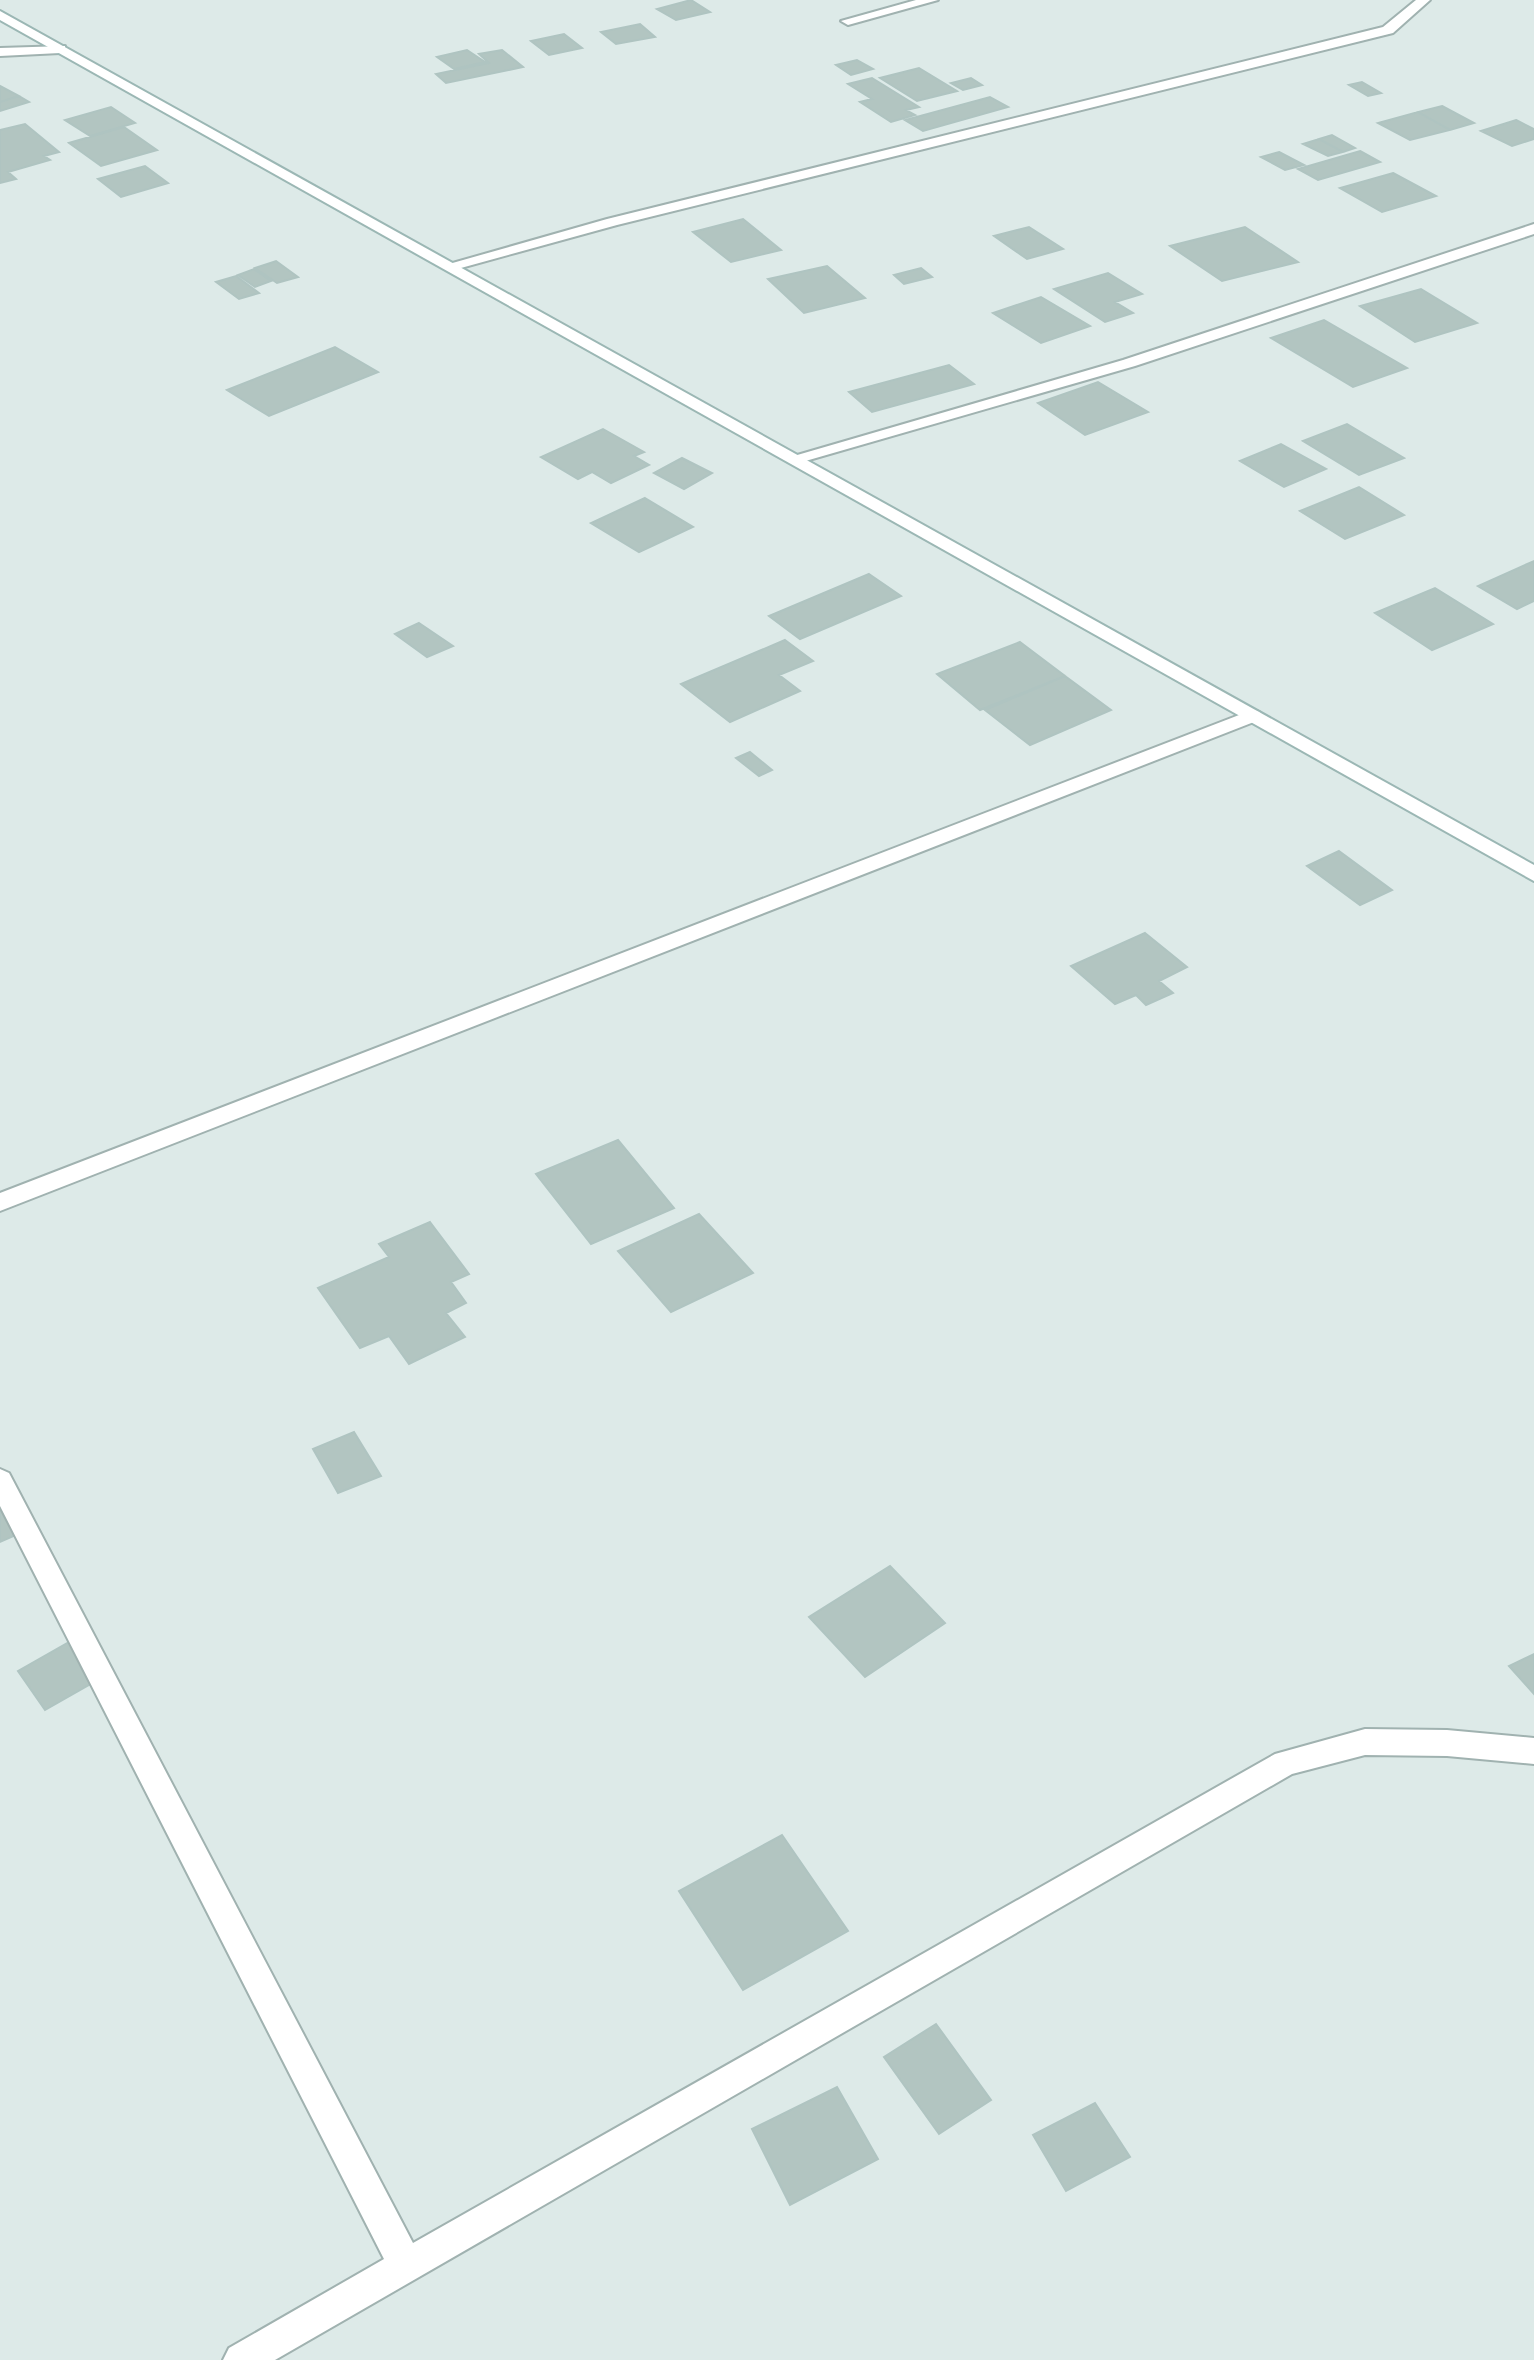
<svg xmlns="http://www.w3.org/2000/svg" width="1534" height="2360" viewBox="0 0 1534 2360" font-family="'PT Sans',sans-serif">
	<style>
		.building { fill: #b2c5c1; stroke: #afc4c1; stroke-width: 2 }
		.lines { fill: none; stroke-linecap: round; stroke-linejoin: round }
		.street-casing { stroke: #a0b2b0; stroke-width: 4 }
		.secondary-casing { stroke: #9bb7b4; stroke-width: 4 }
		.street { fill: #fff; fill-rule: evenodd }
		.secondary { fill: #fff; fill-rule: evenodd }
	</style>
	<rect width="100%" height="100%" fill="#ddeae8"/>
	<path class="building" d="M691,0l19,12 -34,8 -19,-11z
		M640,24l15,13 -39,7 -15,-12z
		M564,34l18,14 -33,7 -18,-14z
		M467,50l18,12 -31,7 -17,-12z
		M502,50l21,17 -77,16 -10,-9 53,-11 -10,-9z
		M857,60l16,9 -22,6 -15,-10z
		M919,68l38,23 -40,10 -37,-23z
		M872,78l47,29 -13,3 9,5 -24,7 -31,-20 12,-3 -24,-15z
		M971,78l11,7 -19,5 -12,-7z
		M1362,82l19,11 -13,3 -19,-11z
		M0,86l19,10 -19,6z
		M19,96l10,6 -29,9v-9z
		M990,97l18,10 -85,24 -18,-11z
		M1442,106l32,17 -24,7 -32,-18z
		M111,107l24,16 -45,13 -25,-16z
		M1418,112l32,18 -40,10 -32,-17z
		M1516,120l18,9v10l-22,7 -31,-15z
		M25,124l34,28 -15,4 6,4 -42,12 8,7 -16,4v-53z
		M124,127l33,23 -56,16 -32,-23z
		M1332,135l23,13 -12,4 -24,-13z
		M1319,139l24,13 -15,4 -25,-12z
		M1360,151l20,11 -62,18 -20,-11z
		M1279,152l25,13 -19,5 -24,-13z
		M145,166l23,17 -47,14 -23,-18z
		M1393,173l43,23 -54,16 -42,-24z
		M743,219l38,31 -50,12 -38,-30z
		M1029,227l34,22 -36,10 -33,-23z
		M1245,227l53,35 -76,19 -52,-35z
		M276,261l22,16 -21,6 -22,-15z
		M827,266l38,32 -61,15 -36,-34z
		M921,268l11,9 -28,7 -10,-9z
		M254,269l17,12 -16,6 -17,-12z
		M1108,273l34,21 -27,8 18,11 -28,9 -51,-33z
		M236,276l23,17 -20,6 -23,-17z
		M1421,289l56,34 -62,19 -55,-36z
		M1041,297l49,29 -49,17 -48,-30z
		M1324,320l83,48 -54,19 -82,-49z
		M335,347l43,25 -109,44 -42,-26z
		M949,365l25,19 -102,28 -23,-20z
		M1098,382l50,30 -63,23 -47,-32z
		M1347,424l57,34 -45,17 -56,-34z
		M603,429l41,23 -10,4 15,9 -38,18 -19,-11 -14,7 -37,-22z
		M1281,444l45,25 -42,18 -44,-26z
		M682,458l30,15 -28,16 -30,-16z
		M1359,487l45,28 -59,24 -45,-28z
		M645,498l48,29 -54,25 -48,-29z
		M1534,561v40l-17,8 -39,-23z
		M869,574l32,22 -101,43 -31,-23z
		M1435,588l58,36 -61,26 -57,-37z
		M419,623l34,23 -26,11 -32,-23z
		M785,640l28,21 -34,14 21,16 -70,31 -49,-38z
		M1020,642l45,34 -85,34 -43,-36z
		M1065,676l46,34 -81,35 -45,-35z
		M750,752l22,18 -13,6 -23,-18z
		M1339,851l53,39 -32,15 -53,-39z
		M1145,933l42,34 -28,14 14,12 -27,12 -10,-10 -21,9 -44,-38z
		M618,1140l56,68 -83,36 -55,-70z
		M699,1214l54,59 -82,39 -53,-61z
		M430,1222l39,52 -18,8 15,21 -20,10 19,24 -56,27 -20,-28 -29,12 -42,-60 71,-31 -10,-13z
		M354,1432l27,44 -43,17 -25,-44z
		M0,1501l18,33 -18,8z
		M890,1566l55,57 -80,54 -56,-60z
		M69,1642l27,39 -51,29 -27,-39z
		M1534,1654v40l-25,-28z
		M782,1835l66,96 -105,59 -64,-99z
		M936,2024l55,76 -52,34 -55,-77z
		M837,2087l41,72 -88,46 -38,-76z
		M1095,2103l35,54 -64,34 -33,-56z"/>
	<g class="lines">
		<defs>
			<path id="street" d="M916,0h22l-90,25 -7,-4z
				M1416,0h14l-37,33 -776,192 -167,46 -8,-5 165,-47 776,-192z
				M65,46v6l-5,1 -60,3v-8z
				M1534,224v10l-399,132 -333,96h-12l-3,-4 336,-98z
				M1252,710l7,2 3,4 -3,4 -1259,491v-18z
				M0,1469l9,4 404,770 862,-489 90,-25 82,1 87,8v26l-87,-8 -82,-1 -73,19 -1017,586h-52l6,-12 155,-89 -384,-753z"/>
			<path id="secondary" d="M0,11l1534,854v16l-1534,-861z"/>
		</defs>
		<use href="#street" class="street-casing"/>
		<use href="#secondary" class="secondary-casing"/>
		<use href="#street" class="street"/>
		<use href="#secondary" class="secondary"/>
	</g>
</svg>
